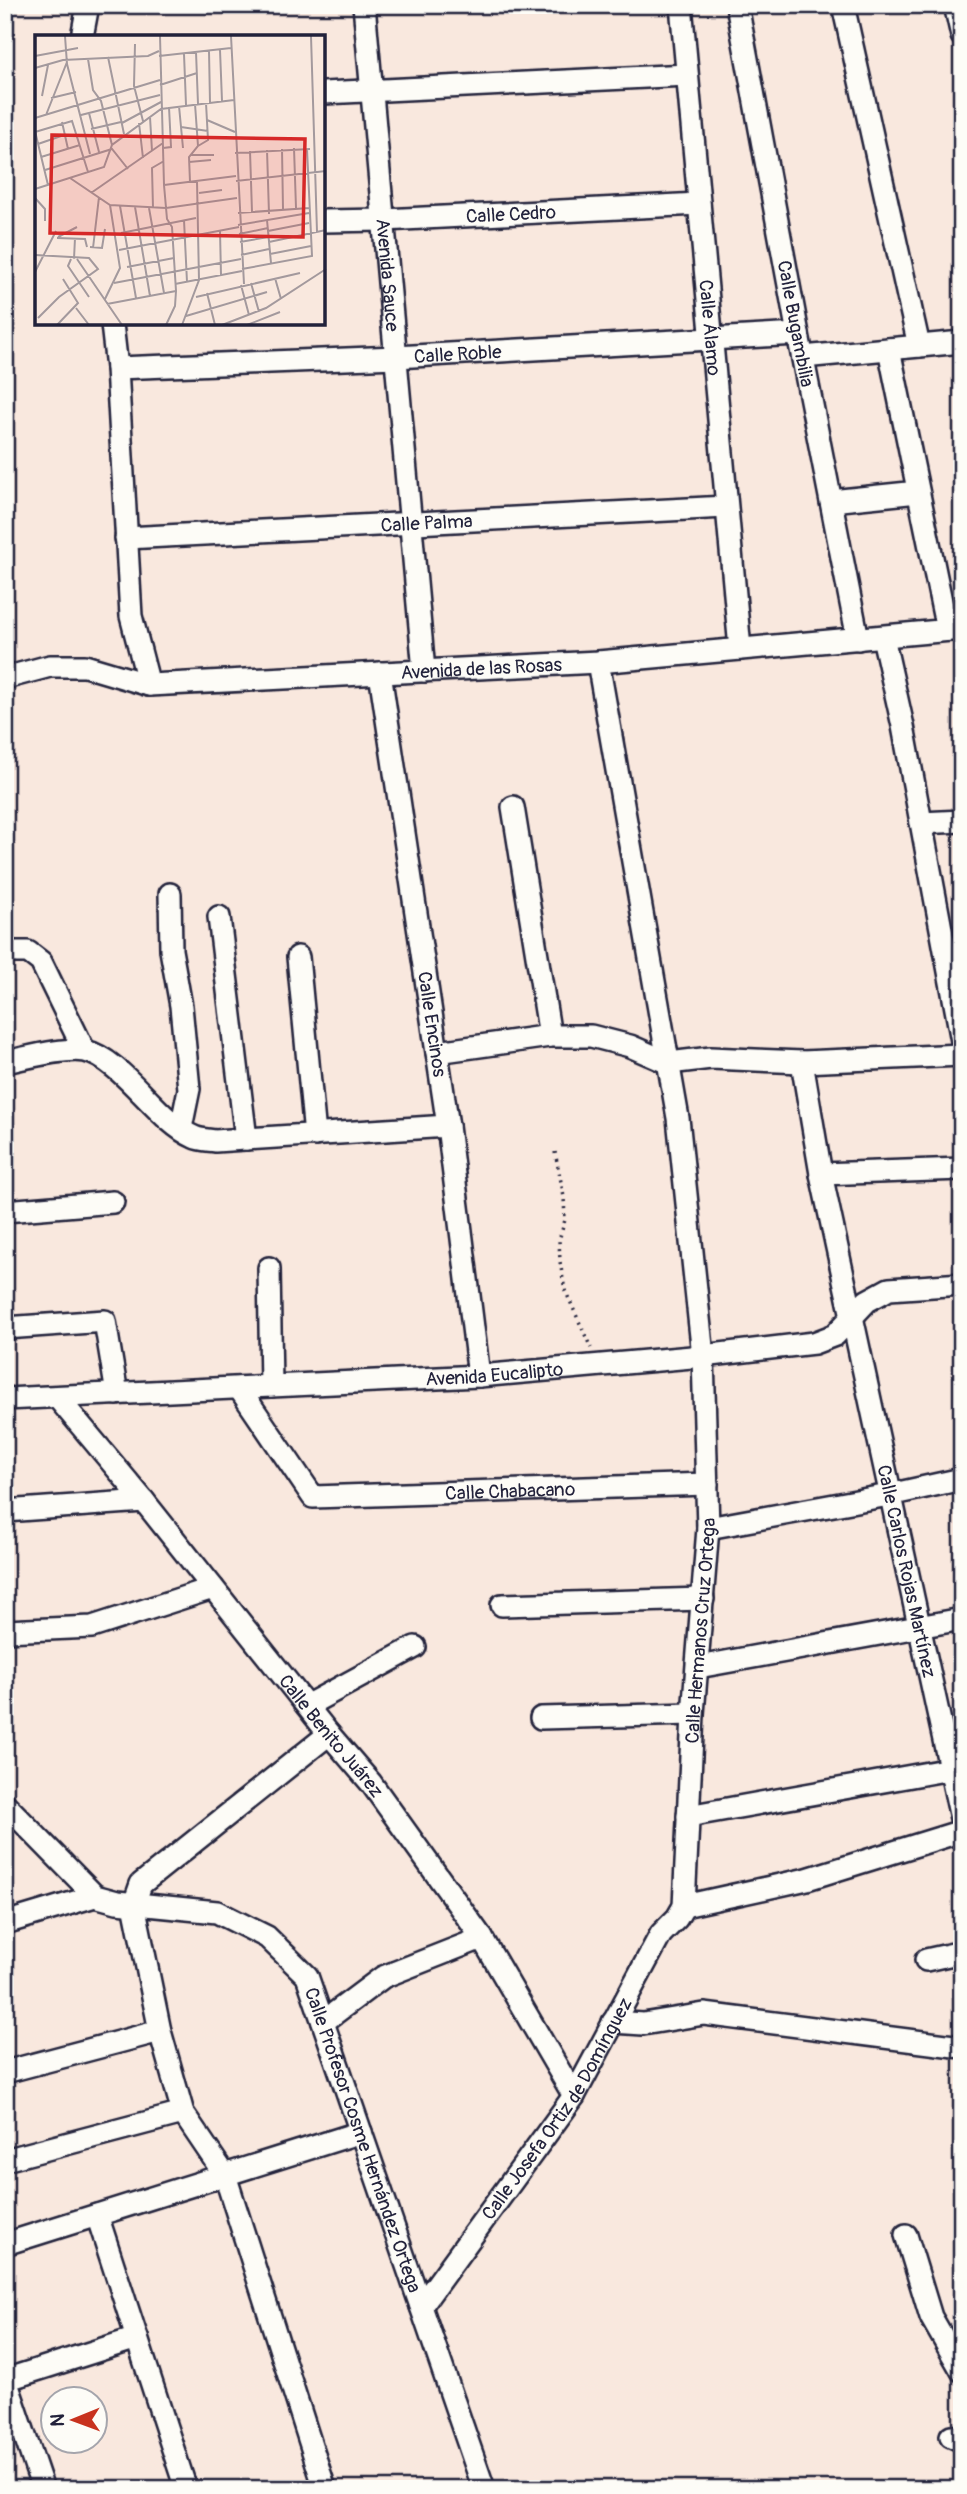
<svg xmlns="http://www.w3.org/2000/svg" width="967" height="2494" viewBox="0 0 967 2494" font-family="Pangolin,sans-serif">
	<style>
		.lines { fill: none; stroke-linecap: round; stroke-linejoin: round }
		.minor-casing { stroke: #22223b; stroke-width: 26 }
		.path { stroke: #22223b; stroke-width: 3.5; stroke-dasharray: 2 5; stroke-linecap: butt }
		.minor { stroke: #fdfcf7; stroke-width: 21 }
		.labels { text-anchor: middle; stroke-width: 5; stroke-linejoin: round; paint-order: stroke }
		.street-label { font-size: 19px; fill: #22223b; stroke: #fdfcf7 }
		.inset-road { fill: none; stroke: #a3999d; stroke-width: 2 }
		.view { fill: #d62828; fill-opacity: 0.15; stroke: #d62828; stroke-width: 3.5 }
		.inset-edge { fill: none; stroke: #22223b; stroke-width: 3.5 }
	</style>
	<rect width="100%" height="100%" fill="#f9e8de"/>
	<filter id="ink" filterUnits="userSpaceOnUse"><feTurbulence type="fractalNoise" baseFrequency=".0143" numOctaves="2"/><feDisplacementMap in="SourceGraphic" scale="14" xChannelSelector="R" yChannelSelector="G"/><feConvolveMatrix kernelMatrix="1 2 1 2 8 2 1 2 1" color-interpolation-filters="sRGB"/></filter>
	<g filter="url(#ink)">
		<g class="lines">
			<defs>
				<g id="minor">
					<path id="s1" d="M364,5l60,666"/>
					<path id="s2" d="M681,5l59,644"/>
					<path id="s3" d="M737,5l61,329 60,305"/>
					<path d="M843,5l76,341"/>
					<path d="M955,5l7,31"/>
					<path d="M82,37l6,-32"/>
					<path d="M324,93l363,-18"/>
					<path id="s4" d="M324,221l60,-1 315,-16"/>
					<path d="M112,324l5,44 14,248 18,69"/>
					<path d="M889,349l58,281"/>
					<path d="M803,357l159,-15"/>
					<path id="s5" d="M117,368l279,-11 402,-23"/>
					<path d="M831,501l87,-9"/>
					<path id="s6" d="M126,538l600,-31"/>
					<path d="M883,637l20,89 59,315"/>
					<path id="s7" d="M380,673l68,453 31,250"/>
					<path id="s8" d="M5,678l45,-12h35l64,19 449,-23 364,-33"/>
					<path d="M513,807l37,229"/>
					<path d="M921,823l41,-2"/>
					<path d="M170,894l1,56 10,56 8,83 -8,39"/>
					<path d="M219,917l27,222"/>
					<path d="M5,952h23l13,10 43,88"/>
					<path d="M298,957l17,178"/>
					<path d="M437,1052l113,-16h41l39,10 39,17 42,-5 91,4 160,-7"/>
					<path d="M5,1062c21,-4 60,-15 80,-11 37,8 73,71 109,86 6,3 15,3 21,4l233,-15"/>
					<path id="s9" d="M802,1062l19,112 141,649"/>
					<path d="M821,1174l141,-5"/>
					<path d="M5,1211l108,-9"/>
					<path d="M269,1268l2,118"/>
					<path d="M5,1328l100,-7 12,73"/>
					<path id="s10" d="M239,1388l74,109 394,-13"/>
					<path id="s11" d="M57,1397l87,104 185,233 42,49 111,155 92,158"/>
					<path id="s12" d="M5,1399l474,-23 224,-20 111,-13 21,-8 32,-34 22,-12 73,-5"/>
					<path d="M5,1511l139,-10"/>
					<path d="M708,1528l181,-33 73,-16"/>
					<path d="M502,1605l201,-6"/>
					<path d="M5,1631l87,-4 121,-39"/>
					<path d="M698,1667l264,-48"/>
					<path d="M308,1705l107,-58"/>
					<path d="M541,1718l152,-4"/>
					<path id="s13" d="M5,1804l90,92 22,6 100,10 50,25 40,39 177,513"/>
					<path d="M688,1816l274,-49"/>
					<path d="M684,1906l123,-27 155,-48"/>
					<path d="M5,1923l90,-27"/>
					<path d="M926,1960l36,-8"/>
					<path d="M323,2022l60,-45 99,-39"/>
					<path d="M613,2022l30,2 61,-10 258,33"/>
					<path d="M5,2072l155,-41"/>
					<path d="M5,2160l178,-47"/>
					<path d="M97,2215l89,274"/>
					<path d="M906,2235l25,82 31,54"/>
					<path d="M5,2244l356,-112"/>
					<path id="s14" d="M421,2306l153,-210 87,-162 16,-16 7,-12 9,-192 15,-186 -5,-172 -25,-238 -80,-456"/>
					<path d="M5,2380l132,-42"/>
					<path d="M6,2380l37,109"/>
					<path d="M951,2436l11,5"/>
					<path d="M325,2489l-100,-314 -42,-62 -23,-82 -26,-127 7,-20 188,-150"/>
				</g>
			</defs>
			<use href="#minor" class="minor-casing"/>
			<path class="path" d="M555,1152l9,45 1,23 -6,20 1,22 5,28 26,58"/>
			<use href="#minor" class="minor"/>
		</g>
	</g>
	<g class="labels">
		<g class="street-label">
			<text dy="7" stroke="none"><textPath href="#s4" startOffset="187">Calle Cedro</textPath></text>
			<text dy="7" stroke="none"><textPath href="#s1" startOffset="271">Avenida Sauce</textPath></text>
			<text dy="7" stroke="none"><textPath href="#s3" startOffset="324">Calle Bugambilia</textPath></text>
			<text dy="7" stroke="none"><textPath href="#s2" startOffset="324">Calle Álamo</textPath></text>
			<text dy="7" stroke="none"><textPath href="#s5" startOffset="341">Calle Roble</textPath></text>
			<text dy="7" stroke="none"><textPath href="#s6" startOffset="301">Calle Palma</textPath></text>
			<text dy="7" stroke="none"><textPath href="#s8" startOffset="481">Avenida de las Rosas</textPath></text>
			<text dy="7" stroke="none"><textPath href="#s7" startOffset="355">Calle Encinos</textPath></text>
			<text dy="7" stroke="none"><textPath href="#s12" startOffset="490">Avenida Eucalipto</textPath></text>
			<text dy="7" stroke="none"><textPath href="#s10" startOffset="329">Calle Chabacano</textPath></text>
			<text dy="7" stroke="none"><textPath href="#s9" startOffset="520">Calle Carlos Rojas Martínez</textPath></text>
			<text dy="7" stroke="none"><textPath href="#s14" startOffset="756">Calle Hermanos Cruz Ortega</textPath></text>
			<text dy="7" stroke="none"><textPath href="#s11" startOffset="436">Calle Benito Juárez</textPath></text>
			<text dy="7" stroke="none"><textPath href="#s14" startOffset="240">Calle Josefa Ortiz de Domínguez</textPath></text>
			<text dy="7" stroke="none"><textPath href="#s13" startOffset="537">Calle Profesor Cosme Hernández Ortega</textPath></text>
		</g>
	</g>
	<g transform="translate(35 35)">
		<rect width="290" height="290" fill="#f9e8de"/>
		<path class="inset-road" d="M30,1l2,28 23,90M125,1l4,149 3,34 5,8 4,64 -1,15 -9,19M196,1l13,248M276,1l6,196M100,9l-1,42 9,35M185,15l2,51M174,16l1,52M161,17l2,52M149,19l2,51M0,21l43,-8M124,21l72,-8M73,22l16,77M53,24l5,31 8,11 11,44M0,33l28,-8 85,-4 11,-5M125,50l37,-12M7,61l6,-31M16,63l25,-6M144,71l4,42M54,78l10,39M11,80l21,-53M46,80l79,-20M115,82l2,34M0,83l125,-38M172,85l28,12M27,87l6,27M87,88l39,-21M104,88l4,35M146,92l27,4M56,94l30,-7M0,96l13,54M0,97l37,-11 16,51M3,109l26,-9M163,111l10,-6 -2,-37M128,113l8,-1 -2,-40M259,113l2,60M247,114l1,60M232,115l2,64M215,116l2,61M200,118l75,-4M155,120h24M6,122l39,-12M154,127l22,-2M10,135l67,-21 16,20M35,143l40,27 56,3 71,-10M201,146l90,-10M155,147l-1,-25 9,-11 -3,-42M129,150l72,-9M0,154l69,-22 8,-22 49,-36 73,-9M56,158l72,-50M164,158l23,-3M0,163l10,11v12M85,171l16,92M100,172l15,89M114,173l15,85M118,173l-1,-40 12,-7M203,178l71,-5M149,185l3,62M232,185l4,43M203,190l71,-12M185,196l1,44M233,196l41,-8M86,198l75,-15M204,199l29,-6M23,202l19,-10M22,203l28,1 2,8M205,207l28,-5M234,207l57,-12M55,212l12,1 3,-19M58,213l6,-51M84,215l120,-23M235,219l41,-8M0,220l54,3 9,11 -39,28 -21,21M206,220l28,-6M36,224l-3,7 21,31M39,224l1,-21M42,224l45,66M92,232l47,-9M207,234l70,-13 -5,-107M0,237l21,-41M240,243l6,21M79,248l127,-24M216,248l8,29M140,249l67,-13M206,250l8,30M172,258l8,32M161,262l104,-24M70,264l15,-31 -10,-63M72,269l69,-13M41,273l13,17M151,281l81,-24M22,290l21,-22 -15,-24M147,290l17,-45 -2,-99M187,290l44,-17 60,-39M212,290l33,-13"/>
		<path class="view" d="M17,100l253,4 -2,98 -253,-4z"/>
		<rect width="290" height="290" class="inset-edge"/>
	</g>
	<rect width="967" height="2494" fill="none" stroke="#fdfcf7" stroke-width="28"/>
	<rect x="14" y="14" width="939" height="2466" fill="none" stroke="#22223b" stroke-width="2.5" filter="url(#ink)"/>
	<g transform="translate(74 2420) rotate(269)"><circle r="33" fill="#fdfcf7" stroke="#a5a5ac" stroke-width="2"/>
	<path d="M0-5L12 26L0 18L-12 26Z" fill="#c8321e"/>
	<text y="-10" font-size="19" font-weight="bold" text-anchor="middle" fill="#22223b">N</text>
	</g>
</svg>
